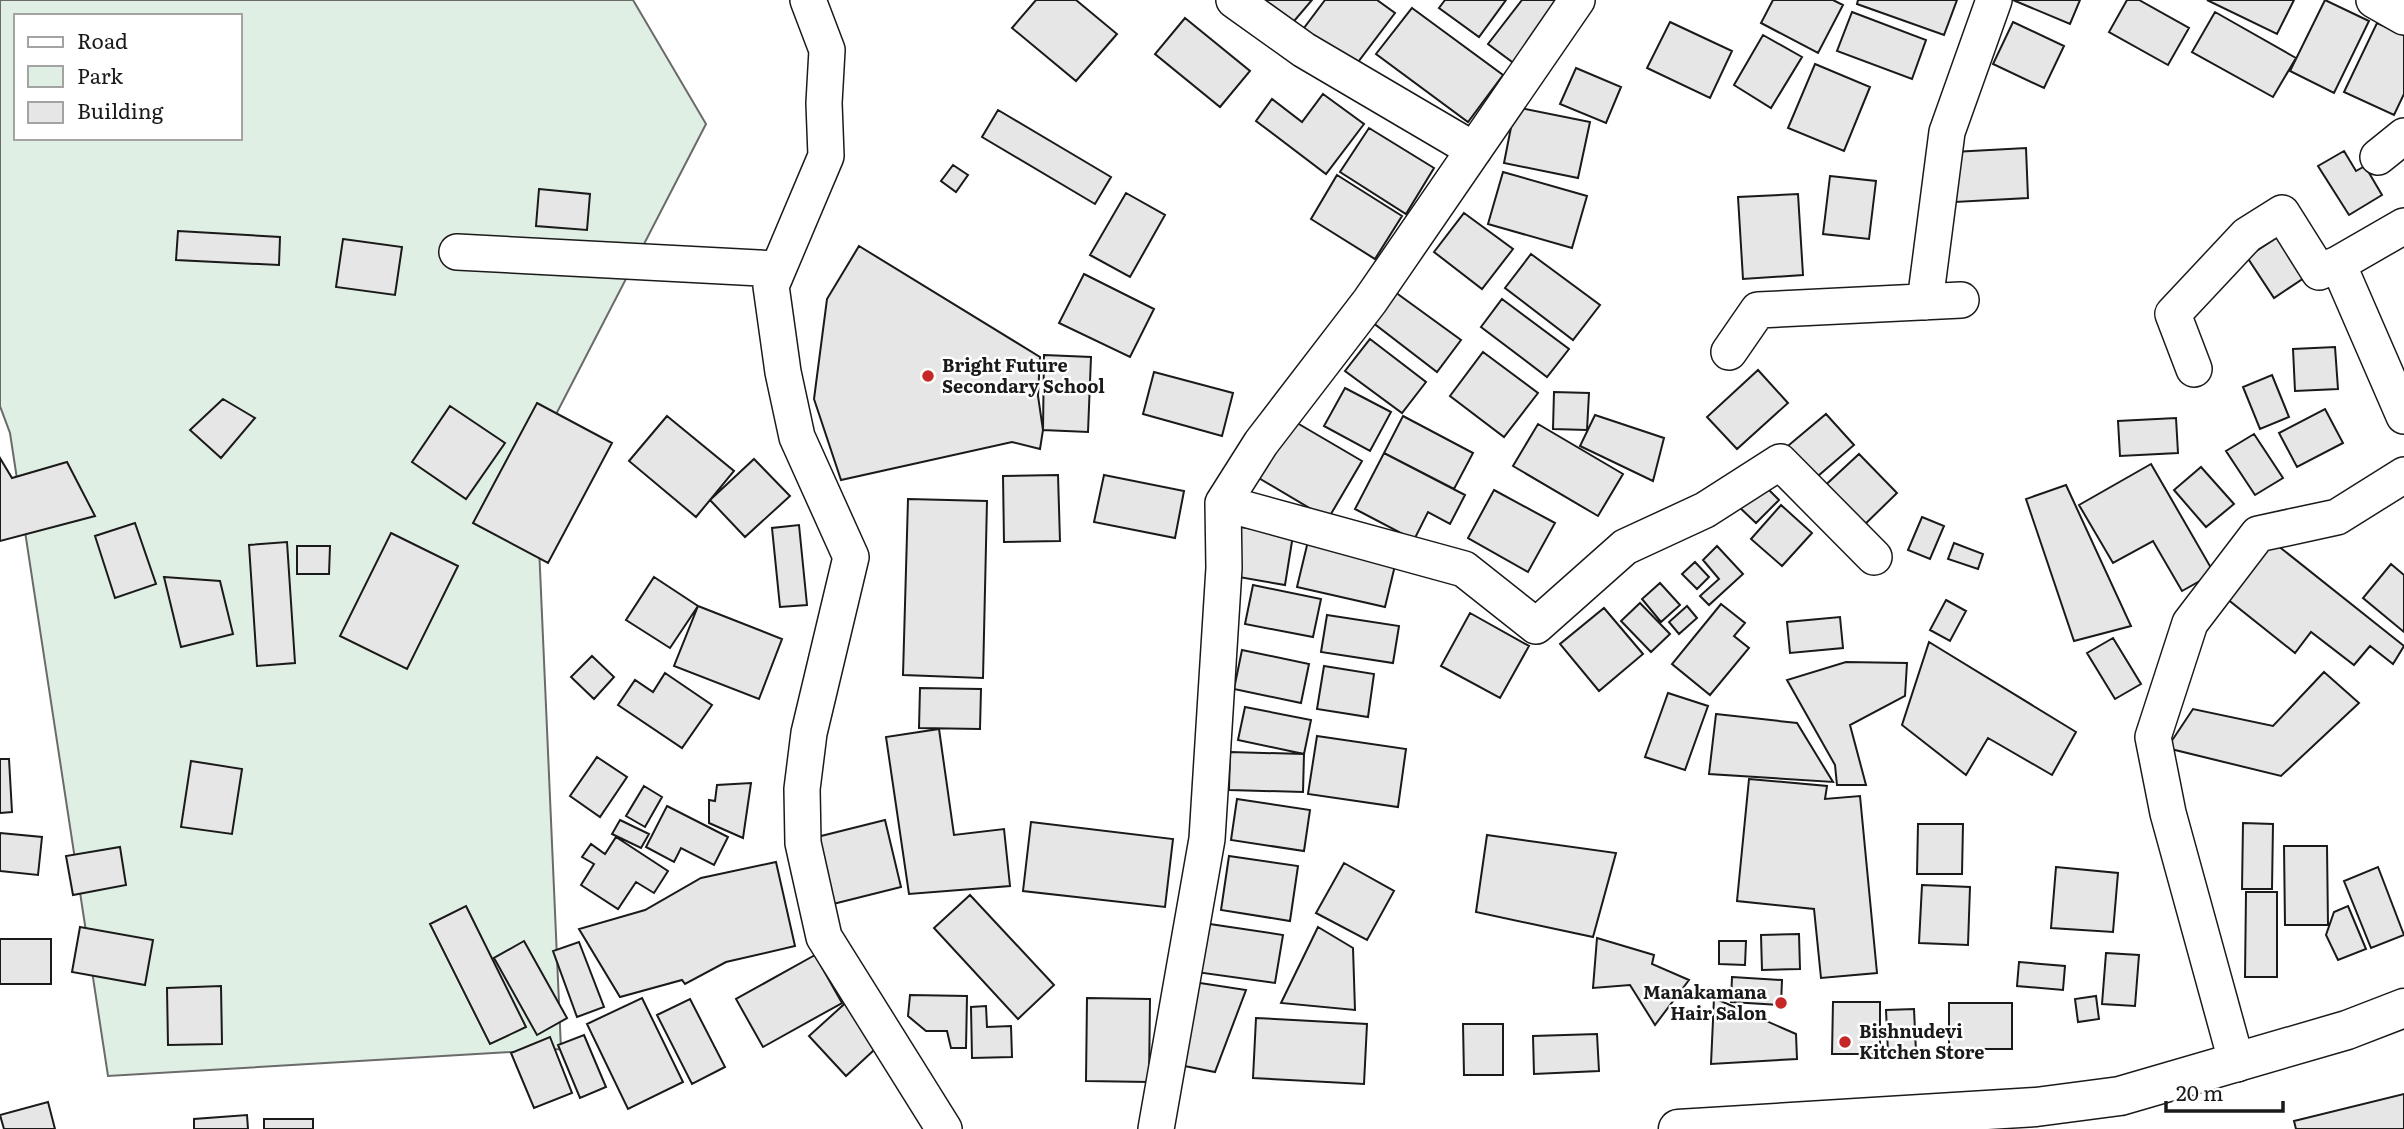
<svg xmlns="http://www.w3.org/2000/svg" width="2404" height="1129" viewBox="0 0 2404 1129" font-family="Literata,serif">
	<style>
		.green { fill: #e0efe3; stroke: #6a6a6a; stroke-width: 2; fill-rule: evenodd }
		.building { fill: #e6e6e6; stroke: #1a1a1a; stroke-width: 2 }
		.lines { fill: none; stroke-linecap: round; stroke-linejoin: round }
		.street-casing { stroke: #1a1a1a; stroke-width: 38 }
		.highway-casing { stroke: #1a1a1a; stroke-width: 41 }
		.street { stroke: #fff; stroke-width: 35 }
		.highway { stroke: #fff; stroke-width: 38 }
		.poi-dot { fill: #c62828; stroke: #fff; stroke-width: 2.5 }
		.labels { text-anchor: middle; stroke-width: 5; stroke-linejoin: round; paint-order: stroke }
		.poi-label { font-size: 18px; font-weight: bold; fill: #1a1a1a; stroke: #fff; text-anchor: start }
	</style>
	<rect width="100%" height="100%" fill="#fff"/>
	<path class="green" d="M0,0h633l73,124 -171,331 26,594 -453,27 -98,-643 -10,-27zM16,16h224v122h-224z"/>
	<path class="building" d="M1036,0h40l41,34 -41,47 -64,-53z
		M1258,0h54l-23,27z
		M1325,0h52l18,13 -46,61 -51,-38z
		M1445,0h61l-27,37 -40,-29z
		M1522,0h45l-44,70 -35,-26z
		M1773,0h60l10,5 -25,48 -57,-30z
		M1858,0h99l-13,35 -87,-31z
		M2013,0h67l-10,24z
		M2127,0h12l50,28 -21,37 -59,-33z
		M2207,0h87l-17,34z
		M2325,0l44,21 -35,72 -44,-22z
		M1412,8l91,67 -35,47 -92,-68z
		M1852,12l74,28 -14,39 -75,-28z
		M2215,12l81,46 -23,39 -81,-45z
		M1185,18l65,53 -30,36 -65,-53z
		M1670,22l62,29 -22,47 -63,-30z
		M2013,22l51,24 -20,42 -51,-24z
		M2377,23l27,12v59l-10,21 -50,-23z
		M1763,35l39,22 -31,51 -37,-23z
		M1815,64l55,23 -26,64 -56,-23z
		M1576,68l45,19 -15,36 -46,-19z
		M1323,94l41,30 -38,50 -70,-53 16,-22 30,23z
		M1515,107l75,15 -12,56 -74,-15z
		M998,110l113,67 -16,27 -113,-67z
		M1369,128l65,40 -28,46 -66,-42z
		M2026,148l2,50 -73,4 -2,-50z
		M2344,151l12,20 9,-5 17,29 -33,20 -31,-49z
		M953,165l15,10 -12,17 -15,-11z
		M1503,172l84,24 -15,52 -84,-24z
		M1337,175l65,41 -27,43 -64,-40z
		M1830,176l46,5 -7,58 -46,-5z
		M539,189l51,5 -3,36 -51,-4z
		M1126,193l39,22 -35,62 -40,-22z
		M1798,194l5,81 -60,4 -5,-82z
		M1464,213l49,36 -31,40 -48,-37z
		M178,231l102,6 -1,28 -103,-5z
		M2284,233l26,41 -36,24 -27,-41z
		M343,239l59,8 -7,48 -59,-8z
		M859,246l181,111 -2,39 5,34 -3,19 -28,-7 -171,38 -27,-81 13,-100z
		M1531,254l69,51 -27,35 -68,-52z
		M1084,274l70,35 -24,48 -71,-34z
		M1395,292l66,48 -24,32 -65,-50z
		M1502,299l67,50 -22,28 -66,-50z
		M1370,339l56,43 -24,31 -57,-42z
		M2335,347l3,42 -43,2 -2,-42z
		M1483,352l55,41 -34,44 -54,-41z
		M1044,355l47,2 -3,75 -45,-2z
		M1758,370l30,33 -51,46 -30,-32z
		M1154,372l79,21 -11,43 -79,-22z
		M2272,375l17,42 -29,12 -17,-42z
		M1345,388l46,24 -21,39 -46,-25z
		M1554,392l35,1 -2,37 -34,-1z
		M223,399l32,19 -34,40 -31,-28z
		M537,403l75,40 -64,120 -75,-40z
		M450,406l55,37 -39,56 -54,-37z
		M2325,409l18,34 -46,24 -18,-34z
		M1826,414l28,31 -43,37 -28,-32z
		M1595,415l69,23 -11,43 -73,-35z
		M667,416l67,55 -38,46 -67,-56z
		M1403,416l70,37 -19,36 -70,-36z
		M2176,418l2,35 -58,3 -2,-35z
		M1292,420l70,41 -34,58 -71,-42z
		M1538,424l85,50 -25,42 -85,-50z
		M2254,434l29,44 -28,17 -29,-44z
		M1384,453l81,42 -15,29 -22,-12 -14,28 -59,-31z
		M1859,454l38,39 -40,39 -39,-40z
		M0,458l12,20 55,-16 28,54 -95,25z
		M754,459l36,37 -45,41 -35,-37z
		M2151,464l63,109 -32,18 -29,-50 -40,22 -34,-58z
		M2201,467l33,37 -28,23 -32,-37z
		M1058,475l2,66 -56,1 -1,-66z
		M1104,475l80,16 -9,47 -81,-16z
		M1761,482l18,18 -23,23 -19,-18z
		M2066,485l65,141 -57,15 -48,-142z
		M1494,490l61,33 -27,49 -60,-34z
		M908,499l79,2 -4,177 -80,-3z
		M1781,505l31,28 -30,33 -31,-27z
		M1922,517l22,9 -14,33 -22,-9z
		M135,523l21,61 -41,14 -20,-62z
		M799,525l8,80 -27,2 -8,-79z
		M1240,527l53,8 -8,50 -52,-9z
		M391,533l67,33 -51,103 -67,-33z
		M1309,537l88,20 -12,50 -88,-20z
		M2267,537l137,109 -11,18 -23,-18 -16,19 -43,-33 -16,21 -74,-59z
		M287,542l8,121 -38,3 -8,-121z
		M1954,543l29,11 -5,15 -30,-10z
		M297,546h33l-1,28h-32z
		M1717,546l26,28 -34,31 -9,-9 19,-17 -16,-19z
		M1695,562l14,15 -12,12 -15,-15z
		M2391,564l13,11v57l-41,-34z
		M164,577l56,4 13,53 -52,13z
		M654,577l44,29 -28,42 -44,-28z
		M1660,583l20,22 -19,17 -19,-23z
		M1253,585l68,14 -8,38 -68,-13z
		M1946,600l20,11 -16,30 -20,-11z
		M1640,603l30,31 -19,18 -30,-31z
		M1721,604l24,19 -11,13 15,12 -39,47 -38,-31z
		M698,606l84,33 -23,60 -85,-33z
		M1687,606l10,12 -18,16 -10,-12z
		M1604,608l39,46 -44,37 -39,-47z
		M1470,613l59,33 -29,52 -59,-32z
		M1327,615l72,11 -6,37 -72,-11z
		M1840,617l3,31 -53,5 -3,-31z
		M2113,638l28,46 -26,15 -28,-46z
		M1929,642l147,90 -24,43 -64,-37 -22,37 -64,-50z
		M1242,650l67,14 -8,39 -67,-14z
		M592,656l22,21 -20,22 -23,-22z
		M1846,662l61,1 -2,33 -55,29 16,60h-29l-2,-20 -48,-85z
		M1324,666l50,8 -6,43 -51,-8z
		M2324,672l35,31 -78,73 -114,-28 26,-39 80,17z
		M665,673l47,32 -30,43 -64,-43 17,-25 18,12z
		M920,688l61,1 -1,40 -61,-1z
		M1668,693l40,13 -23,64 -40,-13z
		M1245,707l66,13 -7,34 -66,-14z
		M1716,714l81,9 36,59 -124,-8z
		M939,729l15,106 50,-6 6,57 -101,8 -23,-157z
		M1317,736l89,13 -8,58 -90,-13z
		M1230,752l74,2 -1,38 -74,-2z
		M597,757l30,20 -27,40 -30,-21z
		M0,759h9l3,53 -12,1z
		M191,761l51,8 -10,65 -51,-7z
		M1749,779l78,7 -2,13 35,-3 17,177 -56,5 -7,-69 -77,-8z
		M751,783l-8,55 -34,-15v-23l6,1 2,-16z
		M644,786l18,11 -17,30 -19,-11z
		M1237,799l73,11 -6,41 -73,-11z
		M667,806l61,31 -14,28 -33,-17 -7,14 -28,-15z
		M620,820l29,14 -8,14 -29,-14z
		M885,820l16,67 -76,19 -16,-67z
		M1031,822l142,17 -8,68 -142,-16z
		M2243,823l30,1 -1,65h-30z
		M1918,824h45l-1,50h-45z
		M0,833l42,4 -4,38 -38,-4z
		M1487,835l129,18 -23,84 -117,-25z
		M616,837l52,34 -14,22 -18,-11 -18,27 -37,-24 13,-21 -12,-7 9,-13 14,10z
		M2284,846h43l1,79h-43z
		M120,847l6,38 -53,10 -7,-39z
		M1229,856l69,10 -8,55 -69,-11z
		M776,862l19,84 -69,16 -41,22 -3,-4 -62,17 -41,-68 66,-19 56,-32z
		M1344,863l50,28 -27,49 -51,-27z
		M2056,867l62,6 -5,59 -62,-4z
		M2378,867l26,68 -33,13 -27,-67z
		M1922,885l48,2 -2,58 -49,-2z
		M2246,892h31v85h-32z
		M970,895l84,90 -36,34 -84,-91z
		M466,906l60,121 -36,17 -60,-120z
		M2348,906l18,43 -28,11 -12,-25 8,-23z
		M1203,923l80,12 -8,48 -79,-11z
		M80,927l73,13 -8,45 -73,-13z
		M1318,927l35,21 2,62 -74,-7z
		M1799,934l1,35 -38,1 -1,-35z
		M1597,938l57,17 -2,9 37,16 -34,45 -25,-40 -37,3z
		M0,939h51v45h-51z
		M524,941l43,77 -30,17 -43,-77z
		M1719,941h27l-1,24 -26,-1z
		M579,942l25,65 -27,10 -24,-66z
		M2106,953l33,2 -4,51 -33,-2z
		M815,955l27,48 -79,44 -27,-48z
		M2019,962l46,4 -2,24 -46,-4z
		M1732,977l50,3 -1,25 -50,-3z
		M1187,981l59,9 -31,82 -41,-8z
		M221,986l1,58 -54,1 -1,-57z
		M910,995l57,1 -1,52h-15l-4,-17h-21l-18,-15z
		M2096,996l3,23 -21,3 -3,-23z
		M642,998l41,84 -55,27 -41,-85z
		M851,998l36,40 -41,38 -37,-40z
		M1087,998l63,1 -1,83 -63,-1z
		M1714,998l82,36 1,25 -86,5z
		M690,999l35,68 -33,17 -35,-69z
		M1833,1002h47v52h-48z
		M1949,1003h63v46h-63z
		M986,1006l1,21 24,-1 1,31 -40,1 -1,-51z
		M1914,1009l2,43 -28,1 -2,-43z
		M1256,1018l111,6 -3,60 -111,-6z
		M1463,1024h40v51h-39z
		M1597,1034l2,37 -65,3 -1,-38z
		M584,1035l22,52 -26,11 -22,-53z
		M550,1037l22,56 -38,15 -23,-55z
		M2404,1094v35h-108l-2,-8z
		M48,1102l7,27h-51l-4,-14z
		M247,1115l1,14h-54v-10z
		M264,1119h49v10h-49z"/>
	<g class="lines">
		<defs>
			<path id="street" d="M808,0l19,50 -3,53 2,53 -55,130 12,86 14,65 54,120 -42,176 -7,56 1,54 21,94 120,192
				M1234,0l70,50 170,100
				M2374,0l30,17
				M2378,157l26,-21
				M457,252l321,17
				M2338,264l66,-38
				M1925,302l22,-170 47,-132
				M1729,352l29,-42 203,-10
				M2194,369l-21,-55 74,-79 35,-22 37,59 19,-8 66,152
				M1223,503l241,66 72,57 89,-79 80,-37 75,-48 94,95
				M2237,1064l-69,-251 -15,-76 37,-114 68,-89 79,-17 67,-42
				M1156,1129l51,-290 17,-271 -1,-65 38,-60 109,-142 207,-301"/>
			<path id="highway" d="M1678,1129l358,-22 84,-11 227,-66 57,-22"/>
		</defs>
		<use href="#street" class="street-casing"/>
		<use href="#highway" class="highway-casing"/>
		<use href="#street" class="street"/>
		<use href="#highway" class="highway"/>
	</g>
	<g class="poi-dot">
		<circle cx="928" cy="376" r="7"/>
		<circle cx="1781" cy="1003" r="7"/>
		<circle cx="1845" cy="1042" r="7"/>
	</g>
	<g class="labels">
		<g class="poi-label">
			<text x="942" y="372">Bright Future<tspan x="942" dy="21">Secondary School</tspan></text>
			<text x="1767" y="999" text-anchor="end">Manakamana<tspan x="1767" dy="21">Hair Salon</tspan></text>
			<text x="1859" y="1038">Bishnudevi<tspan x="1859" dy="21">Kitchen Store</tspan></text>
		</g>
	</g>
	<rect x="14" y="14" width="228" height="126" fill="#ffffff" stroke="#a3a3a3" stroke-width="2"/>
	<rect x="28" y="37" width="35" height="10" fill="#ffffff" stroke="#a3a3a3" stroke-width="2"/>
	<text x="77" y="49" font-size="21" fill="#1a1a1a">Road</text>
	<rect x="28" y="66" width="35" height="21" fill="#e0efe3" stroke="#a3a3a3" stroke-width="2"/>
	<text x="77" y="84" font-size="21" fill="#1a1a1a">Park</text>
	<rect x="28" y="102" width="35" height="21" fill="#e6e6e6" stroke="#a3a3a3" stroke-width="2"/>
	<text x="77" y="119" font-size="21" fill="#1a1a1a">Building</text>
	<path d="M2166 1101v10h117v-10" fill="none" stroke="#1a1a1a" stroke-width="3.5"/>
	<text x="2176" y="1101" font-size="21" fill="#1a1a1a" stroke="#ffffff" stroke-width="5" paint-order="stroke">20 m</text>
</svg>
